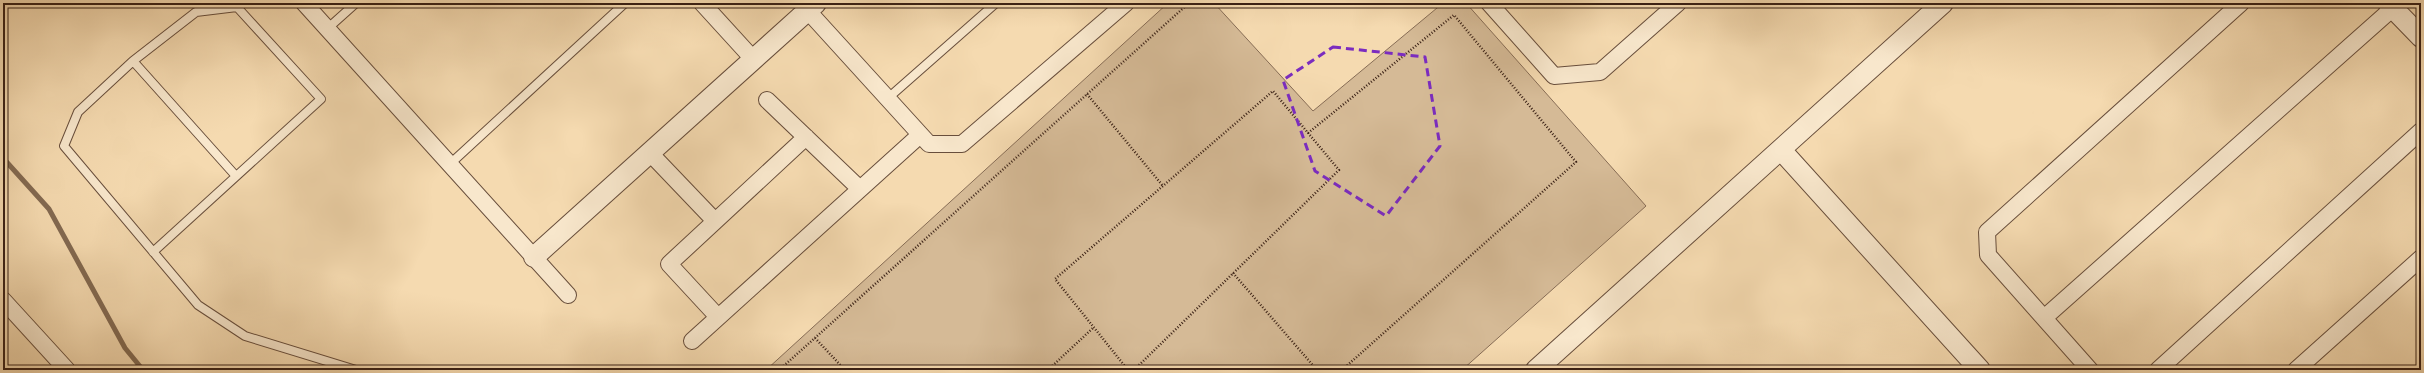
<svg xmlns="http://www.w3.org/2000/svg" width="2424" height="373" viewBox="0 0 2424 373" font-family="'Gentium Book Plus',serif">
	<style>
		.green { fill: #d5ba96; stroke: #876d56 }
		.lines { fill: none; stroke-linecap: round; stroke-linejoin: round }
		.stream { stroke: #836a52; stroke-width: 5 }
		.service-casing { stroke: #684e3c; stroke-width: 10 }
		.minor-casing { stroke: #684e3c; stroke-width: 18 }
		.tertiary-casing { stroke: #684e3c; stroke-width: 22 }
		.path { stroke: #392015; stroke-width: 2.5; stroke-dasharray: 1 2; stroke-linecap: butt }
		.service { stroke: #f8e7cc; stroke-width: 8 }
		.minor { stroke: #f8e7cc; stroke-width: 16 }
		.tertiary { stroke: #f8e7cc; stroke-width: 20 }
		.marked { fill: none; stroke: #7b2cbf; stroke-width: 3; stroke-dasharray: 8 5; stroke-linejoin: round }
	</style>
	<rect width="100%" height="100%" fill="#f5dab0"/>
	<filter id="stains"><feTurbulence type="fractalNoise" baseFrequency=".005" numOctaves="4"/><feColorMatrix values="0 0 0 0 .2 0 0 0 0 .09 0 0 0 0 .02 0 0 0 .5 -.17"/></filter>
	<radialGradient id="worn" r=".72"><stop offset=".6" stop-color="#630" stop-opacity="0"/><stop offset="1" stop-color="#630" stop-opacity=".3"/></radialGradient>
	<path class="green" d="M1168,3h46l99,108 130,-108h23l180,203 -184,164h-696z"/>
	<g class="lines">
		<path class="stream" d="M3,158l46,51 76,139 18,22"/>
		<defs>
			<path id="service" d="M327,29l29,-26
				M133,61l63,-49 41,-5 84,92 -168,153
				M887,99l109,-96
				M450,164l175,-161
				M235,175l-102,-114 -55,51 -14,34 134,159 47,31 111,34"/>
			<path id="minor" d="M304,3l264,292
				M702,3l52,57
				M1489,3l65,73 46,-4 78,-69
				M808,11l121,133h33l164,-141
				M767,100l93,89
				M650,153l65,68
				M3,300l64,70
				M718,317l-49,-53 137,-127
				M2044,318l349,-310
				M692,341l228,-206
				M2090,370l-102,-115 -1,-23 254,-229
				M2158,370l263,-239
				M2296,370l125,-112"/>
			<path id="tertiary" d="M2388,3l33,34
				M1781,150l199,220
				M534,257l282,-254
				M1536,370l407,-367"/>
		</defs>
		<use href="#service" class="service-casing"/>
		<use href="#minor" class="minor-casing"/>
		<use href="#tertiary" class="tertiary-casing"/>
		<path class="path" d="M1087,94l76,92
			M1308,133l146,-118 122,147 -234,208
			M1233,273l84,97
			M815,338l30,32
			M779,370l410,-367
			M1048,370l46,-43
			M1128,370l-73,-91 218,-188 66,79 -205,200"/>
		<use href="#service" class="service"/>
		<use href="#minor" class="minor"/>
		<use href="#tertiary" class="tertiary"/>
	</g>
	<path class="marked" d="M1333,47l92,10 15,89 -54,70 -71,-45 -32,-91z"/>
	<rect width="2424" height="373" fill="none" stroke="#f5dab0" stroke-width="16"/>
	<rect x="4" y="4" width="2416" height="365" fill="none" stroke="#392015" stroke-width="2"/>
	<rect x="8" y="8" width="2408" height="357" fill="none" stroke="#392015"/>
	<rect width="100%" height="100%" filter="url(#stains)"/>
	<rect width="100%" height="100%" fill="url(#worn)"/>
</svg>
